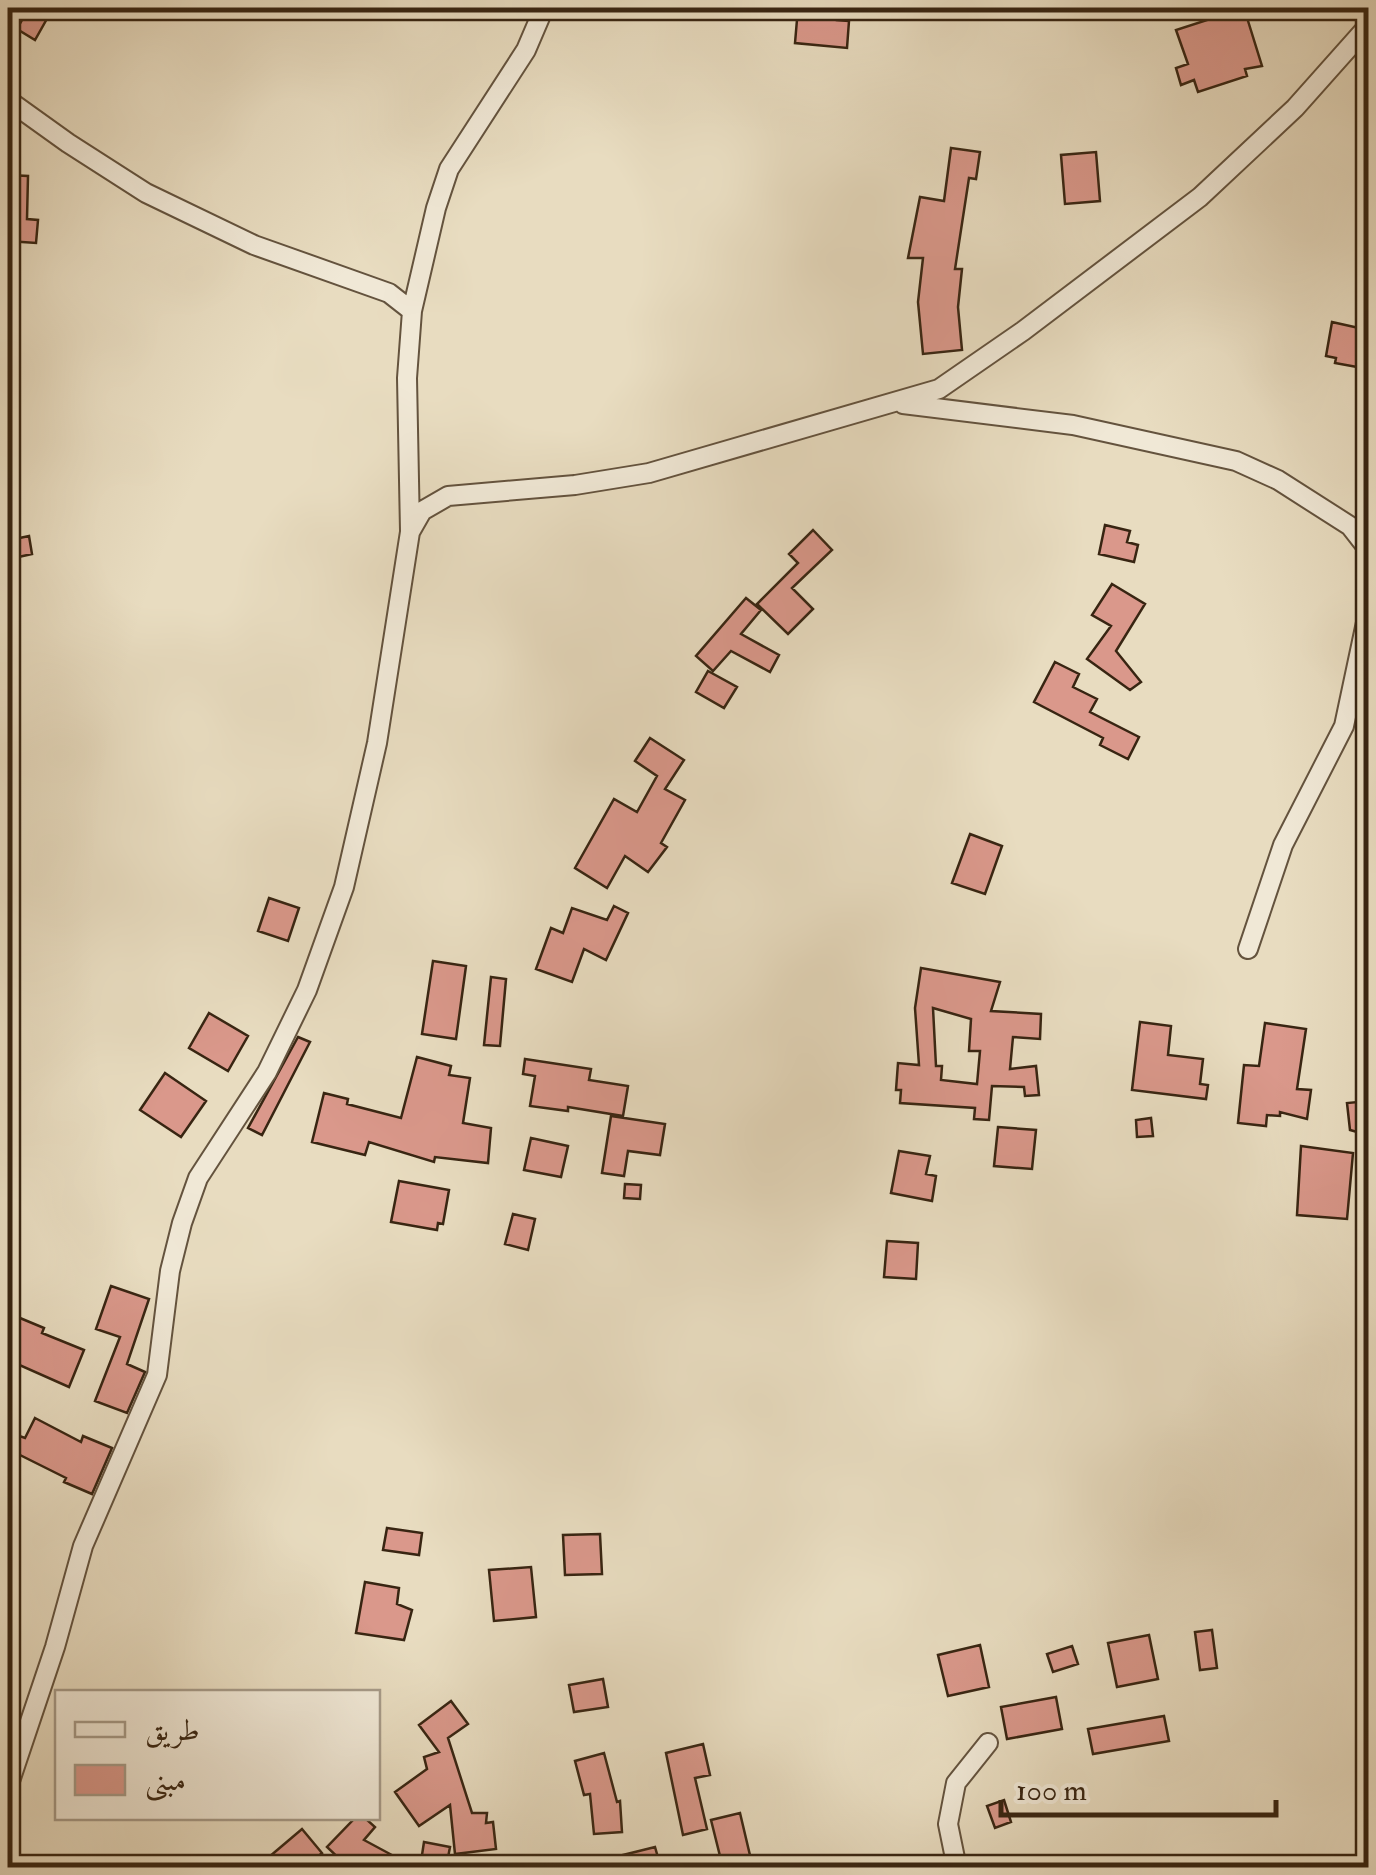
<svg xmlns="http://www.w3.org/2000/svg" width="1376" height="1875" viewBox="0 0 1376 1875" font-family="'IM FELL Double Pica',Amiri,serif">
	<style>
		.building { fill: #da988b; stroke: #382512; stroke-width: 2.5; fill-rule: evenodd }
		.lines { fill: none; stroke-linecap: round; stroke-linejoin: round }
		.minor-casing { stroke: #64533e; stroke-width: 22 }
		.minor { stroke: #f0e8d6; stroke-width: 18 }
	</style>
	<rect width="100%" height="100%" fill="#e8dcc0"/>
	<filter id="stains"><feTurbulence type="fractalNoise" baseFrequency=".002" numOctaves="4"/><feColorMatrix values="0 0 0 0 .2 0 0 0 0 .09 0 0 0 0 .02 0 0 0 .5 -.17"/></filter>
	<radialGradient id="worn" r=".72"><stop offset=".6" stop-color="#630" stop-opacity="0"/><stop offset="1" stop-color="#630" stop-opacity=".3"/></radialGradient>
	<path class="building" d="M8,8h45l-18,32 -18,-11 5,-9 -14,-7z
		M798,8h40l-1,12 12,1 -2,27 -52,-5z
		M1244,8l18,58 -17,3 2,7 -49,16 -4,-12 -13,5 -5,-17 12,-4 -12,-34z
		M951,148l29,4 -4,27 -7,-1 -14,91h7l-4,38 4,43 -39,4 -5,-52 5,-44h-15l12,-61 24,4z
		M1096,152l4,49 -35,3 -4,-49z
		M8,175l20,1 -1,43 11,1 -2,23 -28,-2z
		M1332,322l36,8v39l-33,-6 1,-5 -10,-2z
		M1105,525l25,6 -3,11 11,3 -4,17 -35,-8z
		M813,530l19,20 -40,38 21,21 -25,25 -31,-30 41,-41 -9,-9z
		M29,536l3,18 -18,4 -4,-18z
		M1112,584l33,20 -29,47 25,31 -11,8 -43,-31 24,-33 -19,-11z
		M746,598l15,12 -20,24 38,21 -9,17 -39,-21 -18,20 -17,-15z
		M1055,662l24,12 -6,13 24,12 -7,13 49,25 -11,22 -28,-14 3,-7 -69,-36z
		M708,671l29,16 -13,21 -28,-16z
		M650,738l34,22 -19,29 20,11 -24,43 6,4 -19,25 -23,-16 -18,32 -32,-20 39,-69 23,13 20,-36 -22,-15z
		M970,834l32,12 -17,48 -33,-11z
		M269,898l30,10 -11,33 -30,-10z
		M614,906l14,7 -22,47 -22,-11 -12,33 -36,-13 15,-41 12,5 9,-25 35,12z
		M433,961l33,5 -10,73 -34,-5z
		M921,968l79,14 -9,29 50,3 -1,25 -27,-2 -3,32 26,-3 3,29 -14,1 -1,-9 -32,-1 -3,34 -15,-1 1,-11 -75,-5 1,-13h-5l2,-27 21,2 -4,-57zM933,1008l38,11 -2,32h11l-3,33 -36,-4 1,-14h-6z
		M491,977l15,2 -6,67 -16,-1z
		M209,1013l39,23 -20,35 -39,-23z
		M1140,1022l31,4 -3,29 35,4 -3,25 8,1 -2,14 -74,-9z
		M1265,1023l41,6 -9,60 14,1 -4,29 -27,-7v4l-13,-1 -1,11 -28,-3 6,-58 15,1z
		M298,1037l12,5 -48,93 -14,-7z
		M417,1057l34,9 -2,9 21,3 -7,45 28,5 -3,35 -53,-6 -1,5 -65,-20 -4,13 -53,-13 12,-49 24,6 -1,5 54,14z
		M525,1059l66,10 -2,11 39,6 -5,30 -55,-9v4l-38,-5 5,-30 -12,-2z
		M165,1073l41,28 -25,36 -41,-27z
		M1368,1101v34l-18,-5 -3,-27z
		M611,1116l54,8 -5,31 -32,-4 -4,25 -22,-3z
		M1151,1118l2,18 -16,1 -1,-17z
		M998,1127l38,3 -4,39 -38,-3z
		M531,1138l37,8 -7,31 -37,-7z
		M1301,1146l52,7 -6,66 -50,-4z
		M899,1151l31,5 -4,18 10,2 -4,25 -41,-8z
		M399,1181l50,9 -6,34 -5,-1 -1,7 -46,-8z
		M625,1184l16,1 -1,14 -16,-1z
		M513,1214l22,5 -7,31 -23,-6z
		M887,1241l31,2 -2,36 -32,-2z
		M111,1286l38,13 -22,65 18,8 -18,41 -32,-12 25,-64 -24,-8z
		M8,1313l36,15 -2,5 42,17 -15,37 -61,-27z
		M35,1418l46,24 2,-6 29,12 -20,46 -28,-12 2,-4 -58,-29v-17l17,6z
		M387,1528l35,5 -3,22 -36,-5z
		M600,1534l2,40 -37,1 -2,-40z
		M531,1567l5,50 -42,4 -5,-51z
		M365,1582l34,6 -2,16 15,6 -8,30 -48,-7z
		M1212,1630l5,38 -17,2 -5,-38z
		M1149,1635l9,44 -41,8 -9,-44z
		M980,1645l9,42 -41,9 -10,-41z
		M1072,1646l6,18 -25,8 -6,-18z
		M603,1679l5,28 -34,5 -5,-27z
		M1056,1697l6,32 -55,10 -6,-32z
		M451,1701l17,23 -20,14 24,75h15l-1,10 7,-1 3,27 -41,5 -5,-49 -31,21 -24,-34 32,-23 -3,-12 15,-5 -20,-27z
		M1164,1716l5,25 -76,13 -5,-25z
		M703,1744l7,31 -15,3 12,51 -24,6 -17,-82z
		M604,1753l13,49 3,-1 2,31 -28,2 -4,-40 -6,1 -9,-34z
		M1004,1800l7,22 -16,6 -8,-22z
		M740,1813l13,55h-30l-12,-48z
		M355,1818h10l10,9 -11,13 52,28h-67l-22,-21z
		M302,1829l20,24 -17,15h-49z
		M424,1842l26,5 -4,21h-26z
		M655,1847l6,21h-35l-3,-13z"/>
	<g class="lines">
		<defs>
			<path id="minor" d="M8,100l60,43 78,50 108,52 135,48 23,18
				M903,404l170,21 163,36 42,19 72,46 18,23
				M410,531l-3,-153 5,-67 24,-103 13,-39 77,-119 18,-42
				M1248,949l35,-104 61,-119 24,-113
				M8,1787l47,-140 28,-101 74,-171 13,-104 12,-48 16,-45 69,-106 40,-82 37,-103 33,-144 33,-211 12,-21 26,-15 127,-11 74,-12 290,-84 84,-58 177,-134 95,-89 73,-82
				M957,1868l-9,-44 8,-41 32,-40"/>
		</defs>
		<use href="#minor" class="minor-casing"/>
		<use href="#minor" class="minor"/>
	</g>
	<rect width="1376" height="1875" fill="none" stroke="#e8dcc0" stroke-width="40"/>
	<rect x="10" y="10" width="1356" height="1855" fill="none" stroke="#382512" stroke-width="5"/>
	<rect x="20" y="20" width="1336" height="1835" fill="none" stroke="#382512" stroke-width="2.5"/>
	<rect x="55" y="1690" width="325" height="130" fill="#f0e8d6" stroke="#a69a88" stroke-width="2.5"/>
	<rect x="75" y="1722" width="50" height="15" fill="#f0e8d6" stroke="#a69a88" stroke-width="2.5"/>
	<text x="145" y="1740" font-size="30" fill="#382512">طريق</text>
	<rect x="75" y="1765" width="50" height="30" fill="#da988b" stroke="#a69a88" stroke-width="2.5"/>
	<text x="145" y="1790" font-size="30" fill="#382512">مبنى</text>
	<path d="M1001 1800v15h275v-15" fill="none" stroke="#382512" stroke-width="5"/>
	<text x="1016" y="1800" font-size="30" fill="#382512" stroke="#f0e8d6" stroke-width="8" paint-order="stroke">100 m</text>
	<rect width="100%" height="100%" filter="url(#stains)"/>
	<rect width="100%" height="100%" fill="url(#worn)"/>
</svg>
